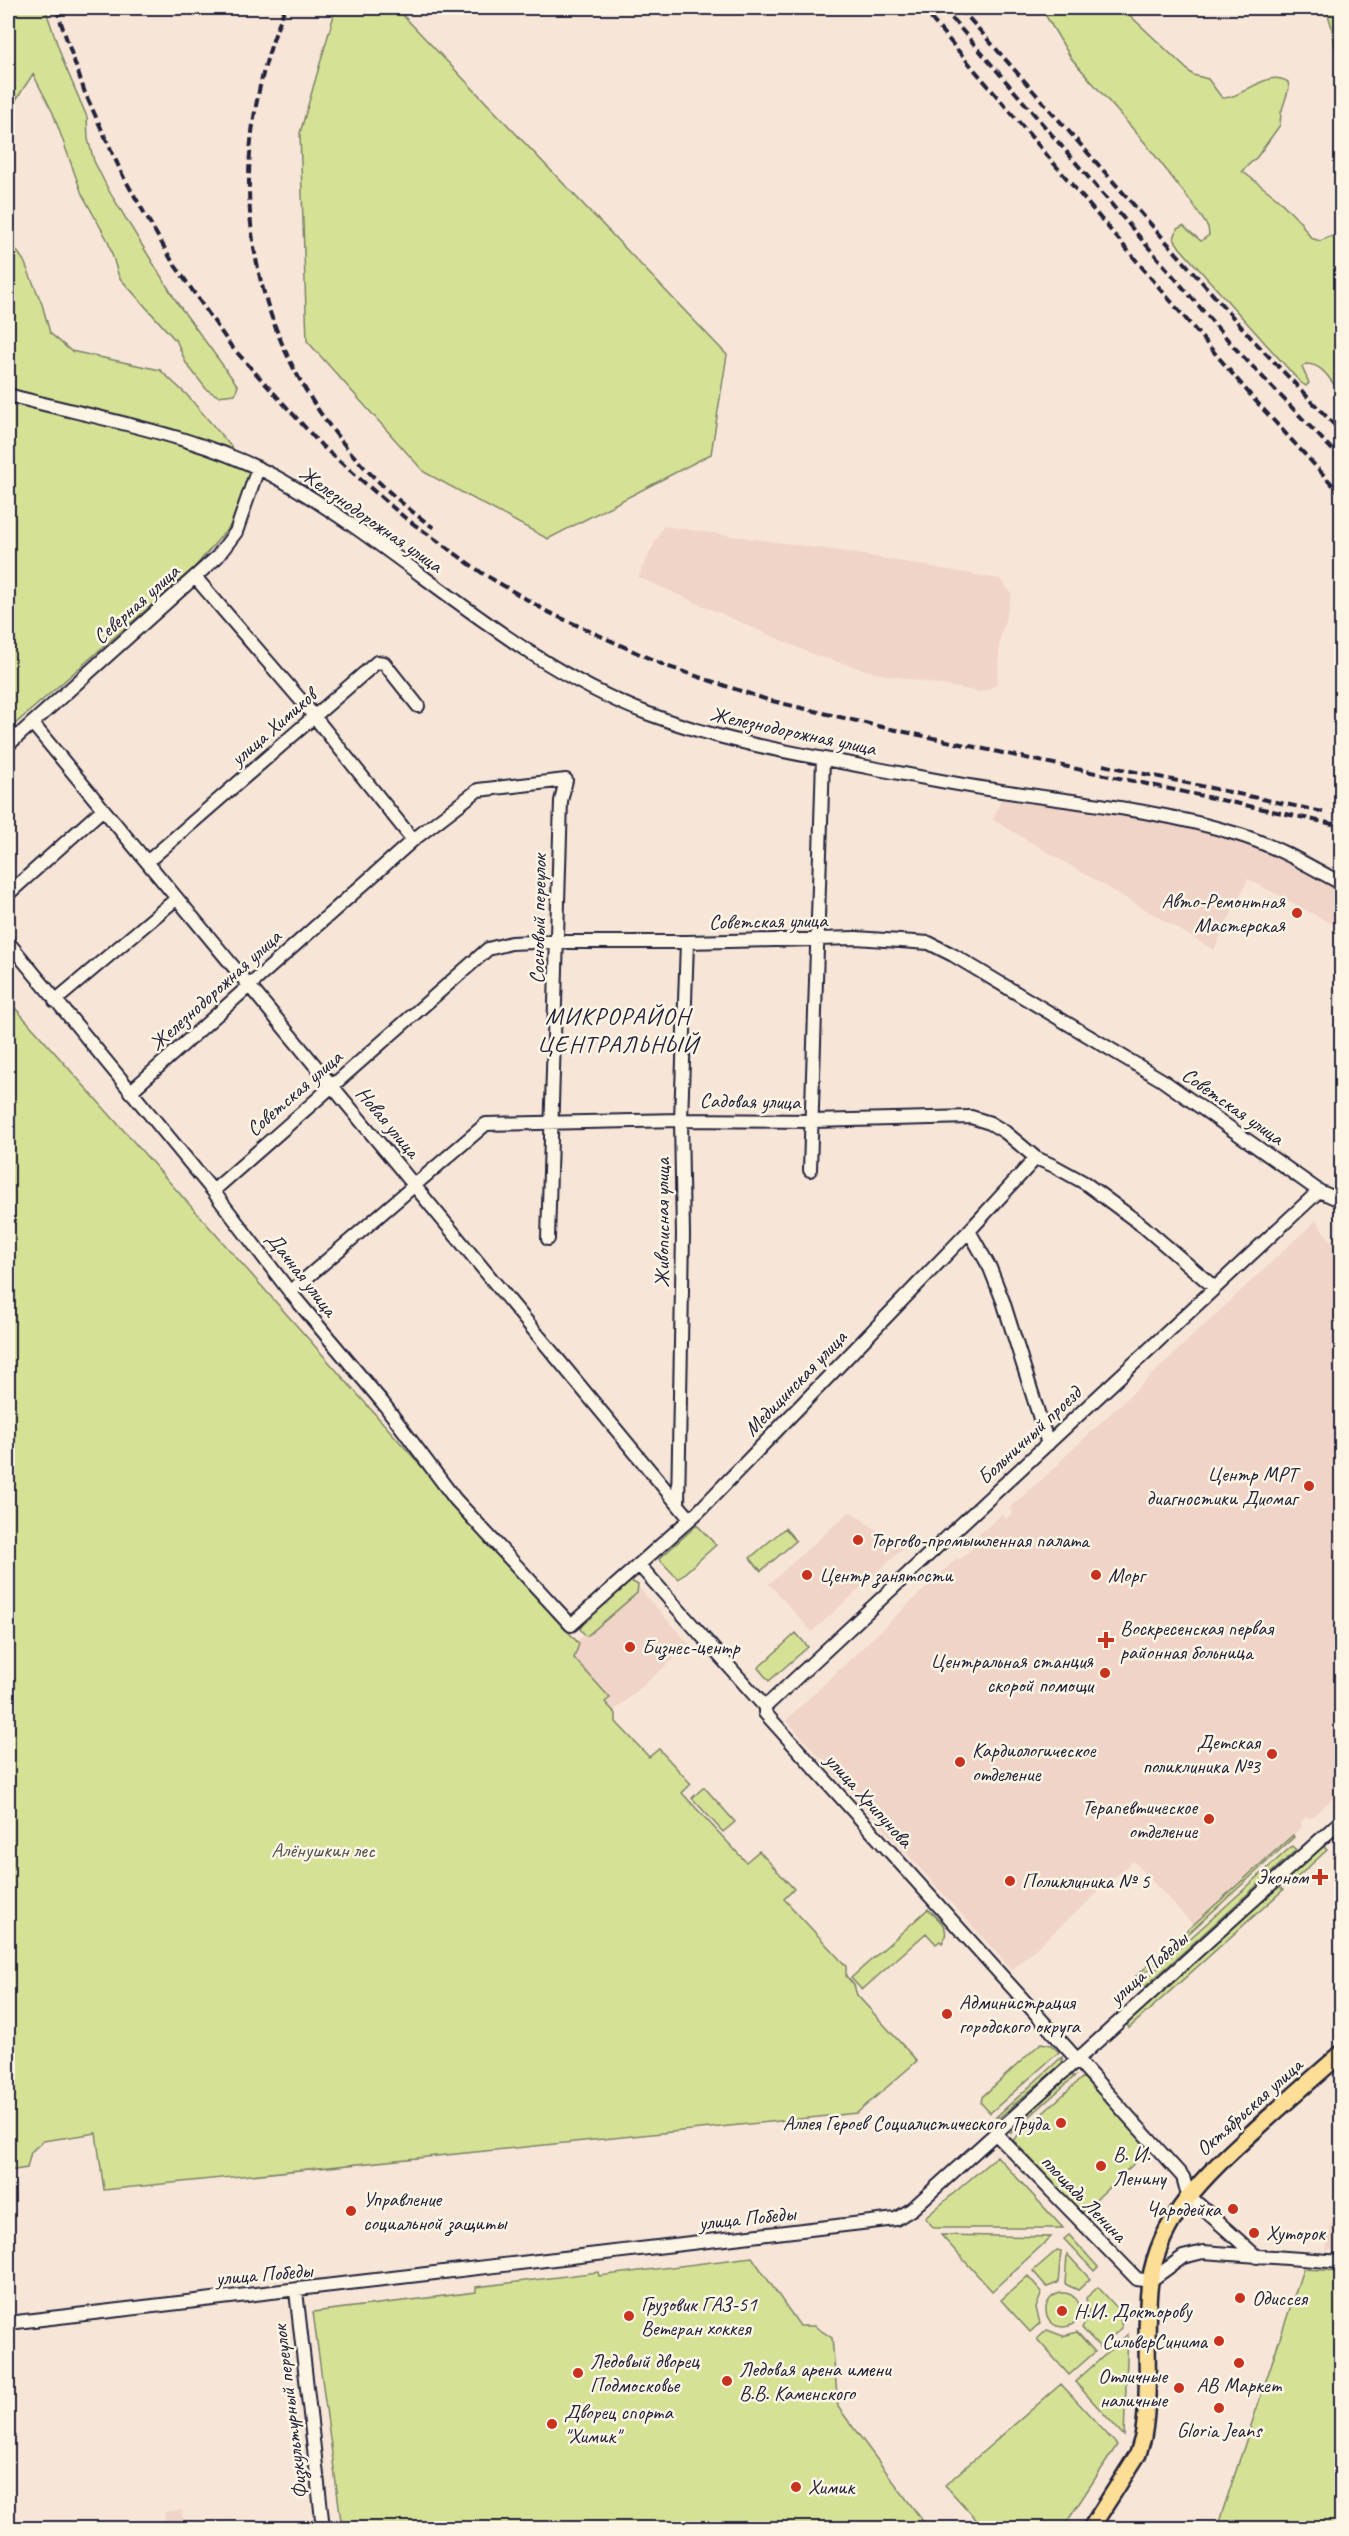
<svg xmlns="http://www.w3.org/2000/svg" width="1349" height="2536" viewBox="0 0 1349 2536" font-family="Caveat,sans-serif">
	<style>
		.built { fill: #f1d4c8 }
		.green { fill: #d5e295; stroke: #7c8268; stroke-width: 1.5 }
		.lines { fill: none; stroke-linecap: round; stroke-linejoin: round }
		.minor-casing { stroke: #22223b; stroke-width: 16 }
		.major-casing { stroke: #22223b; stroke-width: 20 }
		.minor { stroke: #fcf5e5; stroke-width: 12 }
		.major { stroke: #fdde96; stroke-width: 15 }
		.rail { stroke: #22223b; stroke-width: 4; stroke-dasharray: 9 4.5; stroke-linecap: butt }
		.poi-dot { fill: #c8321e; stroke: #fcf5e5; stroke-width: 2 }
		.labels { text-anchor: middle; stroke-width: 5; stroke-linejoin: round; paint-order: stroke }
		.street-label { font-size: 21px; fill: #22223b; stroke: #fcf5e5 }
		.poi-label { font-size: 21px; fill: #22223b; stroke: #fcf5e5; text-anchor: start }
		.park-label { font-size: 21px; fill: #4f5252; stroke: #fcf5e5 }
		.quarter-label { font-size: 24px; letter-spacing: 1.5px; fill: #22223b; stroke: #fcf5e5 }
	</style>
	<rect width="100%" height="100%" fill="#f7e6d8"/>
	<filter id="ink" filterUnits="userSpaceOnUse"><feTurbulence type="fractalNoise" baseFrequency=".0167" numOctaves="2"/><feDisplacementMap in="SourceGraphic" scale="12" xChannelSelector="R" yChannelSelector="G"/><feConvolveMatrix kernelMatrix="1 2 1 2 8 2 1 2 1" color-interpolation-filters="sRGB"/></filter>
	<g filter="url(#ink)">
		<path class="built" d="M663,526l178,25 159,28 12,15 -12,45 -3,45 -9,6 -8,2 -100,-18 -63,-18 -179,-79z
			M1003,794l203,37 86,27 49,28v43l-93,-50 -34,71 -221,-130z
			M1316,1220l26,37v533l-32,29 -4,-2 -6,6 2,4 -109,98 -60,-64 -121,109 -226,-250 171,-162 2,2 14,-12 -4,-5 33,-29 4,5 7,-6 -4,-5 51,-45 -1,-1z
			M850,1511l53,38 -91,83 -43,-48z
			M638,1587l52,58 -76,66 -45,-51 7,-18z
			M1341,2172v79l-15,-1z
			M182,2510l2,18h-18l-2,-16z"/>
		<path class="green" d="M8,8h37l18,53 24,56 1,22 6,22 15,30 69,113 60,82 -3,8 -17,2 -11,-6 -21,-27 -9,-21 -58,-65 -11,-36 -26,-47 -29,-81 -20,-39 -25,38z
			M336,8h60l331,347 -16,99 -163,85 -124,-67 -117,-131 -7,-208z
			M1038,8h84l71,67 15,4 14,19c23,0 44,-30 66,-16l1,6 -8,25 -1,12 -23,32 -15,14 35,27 24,25 10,15 9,3 20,-8 1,-10c-7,-69 8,-150 -15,-215h15v386c-10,-12 -17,-30 -35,-30l-4,3 7,16 -3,3 -6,-4 -120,-134 -6,-9 3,-10 6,-3 18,15 8,-6 -1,-8 -16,-24 -46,-59 -75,-86 -25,-42z
			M8,238l16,23 18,43 8,29 21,18 89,19 27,25 65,76 -22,55 -36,42 -186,162z
			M8,1000l571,644 -5,14 36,40 -5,4 11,12v8l33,35 10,-8 32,35 -9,9 64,69 13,-11 35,38 -10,10 62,67v10l8,9 3,10 60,66 -60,52 -753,77 -8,-57 -53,8 -12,11 -4,16 -19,3z
			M697,1525l19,20 -38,34 -19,-20z
			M785,1528l11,13 -35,30 -11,-13z
			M631,1581l7,4 -1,8 -50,43 -2,-1 -5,-6 4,-7z
			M796,1633l12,14 -39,34 -11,-13z
			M704,1787l31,35 -12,10 -31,-34z
			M1293,1835l1,2 -151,138 -9,3z
			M1292,1846l4,4 -150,136h-4v-4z
			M1323,1846l4,4 -36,33 -2,-4 3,-6z
			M1280,1888l3,2 -154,138 -2,-4 3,-4 145,-131z
			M928,1909c11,11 24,19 14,34l-2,-2 -4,3 -10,-11 -64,57 -11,-12z
			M1041,2043l10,2 8,7 -69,61 -9,-10 1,-6z
			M1062,2057v6l-62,54h-4z
			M1070,2076h5l-64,57 1,-7z
			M1083,2077l58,62 6,12 -65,62 -69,-73z
			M997,2156l66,72h-129l-9,-10z
			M941,2235l110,2 -59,54z
			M1069,2235l29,32 -4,4 -30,-32z
			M1057,2250l4,1 -3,32 -11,4 -14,-16z
			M1067,2254l23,25 -12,11 -13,-6z
			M752,2257l48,69h14l18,12 6,69 90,121h-586l-29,-216 163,-20v-5l122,-15 1,4z
			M1303,2269l38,2v257h-124z
			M1028,2276l14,16 -6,16 4,15 -10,9 -29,-32z
			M1098,2287l20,22 4,19 -22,19 -18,-19 7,-16 -3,-14z
			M1046 2310a17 17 0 1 1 34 0a17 17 0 1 1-34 0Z
			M1047,2330l16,6 14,-4 18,20 -26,23 -32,-36z
			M1128,2334l-4,102 -49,-54z
			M1061,2384l56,61 -54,83h-79l-39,-43z"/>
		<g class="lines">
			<defs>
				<path id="minor" d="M8,395c90,24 194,40 275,86 124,71 230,182 366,233 71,27 144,39 218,53 43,8 85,17 128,23 82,13 163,19 242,44 37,11 71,31 105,50
					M195,577l110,128 108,135
					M32,723l658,796
					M8,745l209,-188 19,-25 22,-64
					M147,862l230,-200 7,1 34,43
					M8,894l95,-85
					M8,942l205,249 77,101 93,111 72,96 116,126 127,-113 271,-281 67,-73
					M55,1001l121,-102
					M130,1092l283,-252 65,-50 88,-10 -5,21 -13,438
					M810,1170l13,-411
					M213,1191l275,-242 23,-6 23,-1h153l169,-4 73,5 24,12 209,125 157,111 23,10
					M969,1231l21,37 13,33 45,143
					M290,1292l196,-168 195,-4 131,1 159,-4 19,6 15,9 31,26 18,8 31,17 58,43 72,62
					M678,1504l5,-269 -2,-115 6,-178
					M639,1565l126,142v6l418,464 5,18 69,62
					M765,1707l554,-516
					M995,2133l142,146 13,2 33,-24 20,-5 139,10
					M296,2291l27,237
					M8,2323l888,-104 16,-10 430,-389"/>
				<path id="major" d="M1091,2528l47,-74 5,-17c9,-51 0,-104 7,-155 10,-67 59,-110 106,-153 29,-26 57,-51 86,-76"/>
			</defs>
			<use href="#minor" class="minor-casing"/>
			<use href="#major" class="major-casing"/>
			<use href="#minor" class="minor"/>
			<use href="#major" class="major"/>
			<path class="rail" d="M56,8l29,85 38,83 49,85 59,85 91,100 82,71 78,56 66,39 118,54 102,34 114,27 460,99
				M285,8c-81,196 -23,396 149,520
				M922,8l331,390 89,97
				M943,8l291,339 108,113
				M960,8l293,332 89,93
				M1103,765l220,47"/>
		</g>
	</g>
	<g class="poi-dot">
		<circle cx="1297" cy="913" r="6"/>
		<circle cx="1309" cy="1486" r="6"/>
		<circle cx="858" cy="1540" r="6"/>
		<circle cx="807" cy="1575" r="6"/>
		<circle cx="1096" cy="1575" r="6"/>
		<path d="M1103 1631h6v6h6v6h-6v6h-6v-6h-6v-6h6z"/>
		<circle cx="630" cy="1647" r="6"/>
		<circle cx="1105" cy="1673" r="6"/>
		<circle cx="1272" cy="1754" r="6"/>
		<circle cx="960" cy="1762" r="6"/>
		<circle cx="1209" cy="1819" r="6"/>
		<path d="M1317 1868h6v6h6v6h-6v6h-6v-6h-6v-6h6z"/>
		<circle cx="1010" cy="1881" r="6"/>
		<circle cx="947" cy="2014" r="6"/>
		<circle cx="1061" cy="2123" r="6"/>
		<circle cx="1101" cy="2166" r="6"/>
		<circle cx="1233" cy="2209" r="6"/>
		<circle cx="351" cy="2211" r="6"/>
		<circle cx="1254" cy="2233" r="6"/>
		<circle cx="1240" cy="2298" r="6"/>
		<circle cx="1062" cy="2311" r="6"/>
		<circle cx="629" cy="2316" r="6"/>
		<circle cx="1219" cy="2341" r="6"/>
		<circle cx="1239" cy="2363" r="6"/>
		<circle cx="578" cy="2373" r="6"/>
		<circle cx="727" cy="2381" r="6"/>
		<circle cx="1179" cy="2388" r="6"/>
		<circle cx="1219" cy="2408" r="6"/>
		<circle cx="552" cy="2424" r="6"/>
		<circle cx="796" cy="2487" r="6"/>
	</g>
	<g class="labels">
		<g class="street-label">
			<text transform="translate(371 519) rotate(35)" y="7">Железнодорожная улица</text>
			<text transform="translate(136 604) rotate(-42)" y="7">Северная улица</text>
			<text transform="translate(273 727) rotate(-41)" y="7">улица Химиков</text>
			<text transform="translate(793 731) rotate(12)" y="7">Железнодорожная улица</text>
			<text transform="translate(538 919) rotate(-89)" y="7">Сосновый переулок</text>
			<text transform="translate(768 921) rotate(-1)" y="7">Советская улица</text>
			<text transform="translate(215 990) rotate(-42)" y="7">Железнодорожная улица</text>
			<text transform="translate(294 1093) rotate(-41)" y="7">Советская улица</text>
			<text transform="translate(750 1101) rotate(1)" y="7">Садовая улица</text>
			<text transform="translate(1233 1106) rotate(35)" y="7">Советская улица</text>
			<text transform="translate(388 1122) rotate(50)" y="7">Новая улица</text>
			<text transform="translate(662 1223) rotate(-90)" y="7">Живописная улица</text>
			<text transform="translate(302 1274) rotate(52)" y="7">Дачная улица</text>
			<text transform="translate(795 1383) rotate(-46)" y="7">Медицинская улица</text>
			<text transform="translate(1029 1435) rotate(-43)" y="7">Больничный проезд</text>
			<text transform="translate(869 1800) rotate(48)" y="7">улица Хрипунова</text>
			<text transform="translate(1148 1968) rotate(-42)" y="7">улица Победы</text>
			<text transform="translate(1249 2107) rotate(-42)" y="7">Октябрьская улица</text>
			<text transform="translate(1084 2198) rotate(46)" y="7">площадь Ленина</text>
			<text transform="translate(747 2218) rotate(-6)" y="7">улица Победы</text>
			<text transform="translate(264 2274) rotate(-5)" y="7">улица Победы</text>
			<text transform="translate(290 2412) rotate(-97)" y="7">Физкультурный переулок</text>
		</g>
		<g class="poi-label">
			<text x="1285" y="908" text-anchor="end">Авто-Ремонтная<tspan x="1285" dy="24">Мастерская</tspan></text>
			<text x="1297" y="1481" text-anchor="end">Центр МРТ<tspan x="1297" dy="24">диагностики Диомаг</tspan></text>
			<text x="870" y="1547">Торгово-промышленная палата</text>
			<text x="819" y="1582">Центр занятости</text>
			<text x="1108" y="1582">Морг</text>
			<text x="1120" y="1635">Воскресенская первая<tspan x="1120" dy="24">районная больница</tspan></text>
			<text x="642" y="1654">Бизнес-центр</text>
			<text x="1093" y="1668" text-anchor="end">Центральная станция<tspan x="1093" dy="24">скорой помощи</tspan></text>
			<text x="1260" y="1749" text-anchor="end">Детская<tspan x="1260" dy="24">поликлиника №3</tspan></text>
			<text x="972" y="1757">Кардиологическое<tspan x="972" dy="24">отделение</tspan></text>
			<text x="1197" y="1814" text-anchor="end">Терапевтическое<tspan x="1197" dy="24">отделение</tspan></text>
			<text x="1308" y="1884" text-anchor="end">Эконом</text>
			<text x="1022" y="1888">Поликлиника № 5</text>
			<text x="959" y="2009">Администрация<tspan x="959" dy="24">городского округа</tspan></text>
			<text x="1049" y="2130" text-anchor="end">Аллея Героев Социалистического Труда</text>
			<text x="1113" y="2161">В. И.<tspan x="1113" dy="24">Ленину</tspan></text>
			<text x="363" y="2206">Управление<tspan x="363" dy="24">социальной защиты</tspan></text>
			<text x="1221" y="2216" text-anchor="end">Чародейка</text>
			<text x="1266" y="2240">Хуторок</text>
			<text x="1252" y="2305">Одиссея</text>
			<text x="641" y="2311">Грузовик ГАЗ-51<tspan x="641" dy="24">Ветеран хоккея</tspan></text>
			<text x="1074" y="2318">Н.И. Докторову</text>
			<text x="1207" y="2348" text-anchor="end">СильверСинима</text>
			<text x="590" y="2368">Ледовый дворец<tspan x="590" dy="24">Подмосковье</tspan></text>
			<text x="739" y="2376">Ледовая арена имени<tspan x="739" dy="24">В.В. Каменского</tspan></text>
			<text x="1167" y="2383" text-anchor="end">Отличные<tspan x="1167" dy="24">наличные</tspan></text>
			<text x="1239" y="2392" text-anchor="middle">АВ Маркет</text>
			<text x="564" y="2419">Дворец спорта<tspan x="564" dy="24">"Химик"</tspan></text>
			<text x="1219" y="2437" text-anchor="middle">Gloria Jeans</text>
			<text x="808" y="2494">Химик</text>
		</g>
		<g class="park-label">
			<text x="323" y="1857">Алёнушкин лес</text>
		</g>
		<g class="quarter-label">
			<text x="618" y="1024">МИКРОРАЙОН<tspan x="618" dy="28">ЦЕНТРАЛЬНЫЙ</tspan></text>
		</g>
	</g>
	<rect width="1349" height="2536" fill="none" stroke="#fcf5e5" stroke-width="30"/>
	<rect x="15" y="15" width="1319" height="2506" fill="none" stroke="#22223b" stroke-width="2" filter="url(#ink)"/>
</svg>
